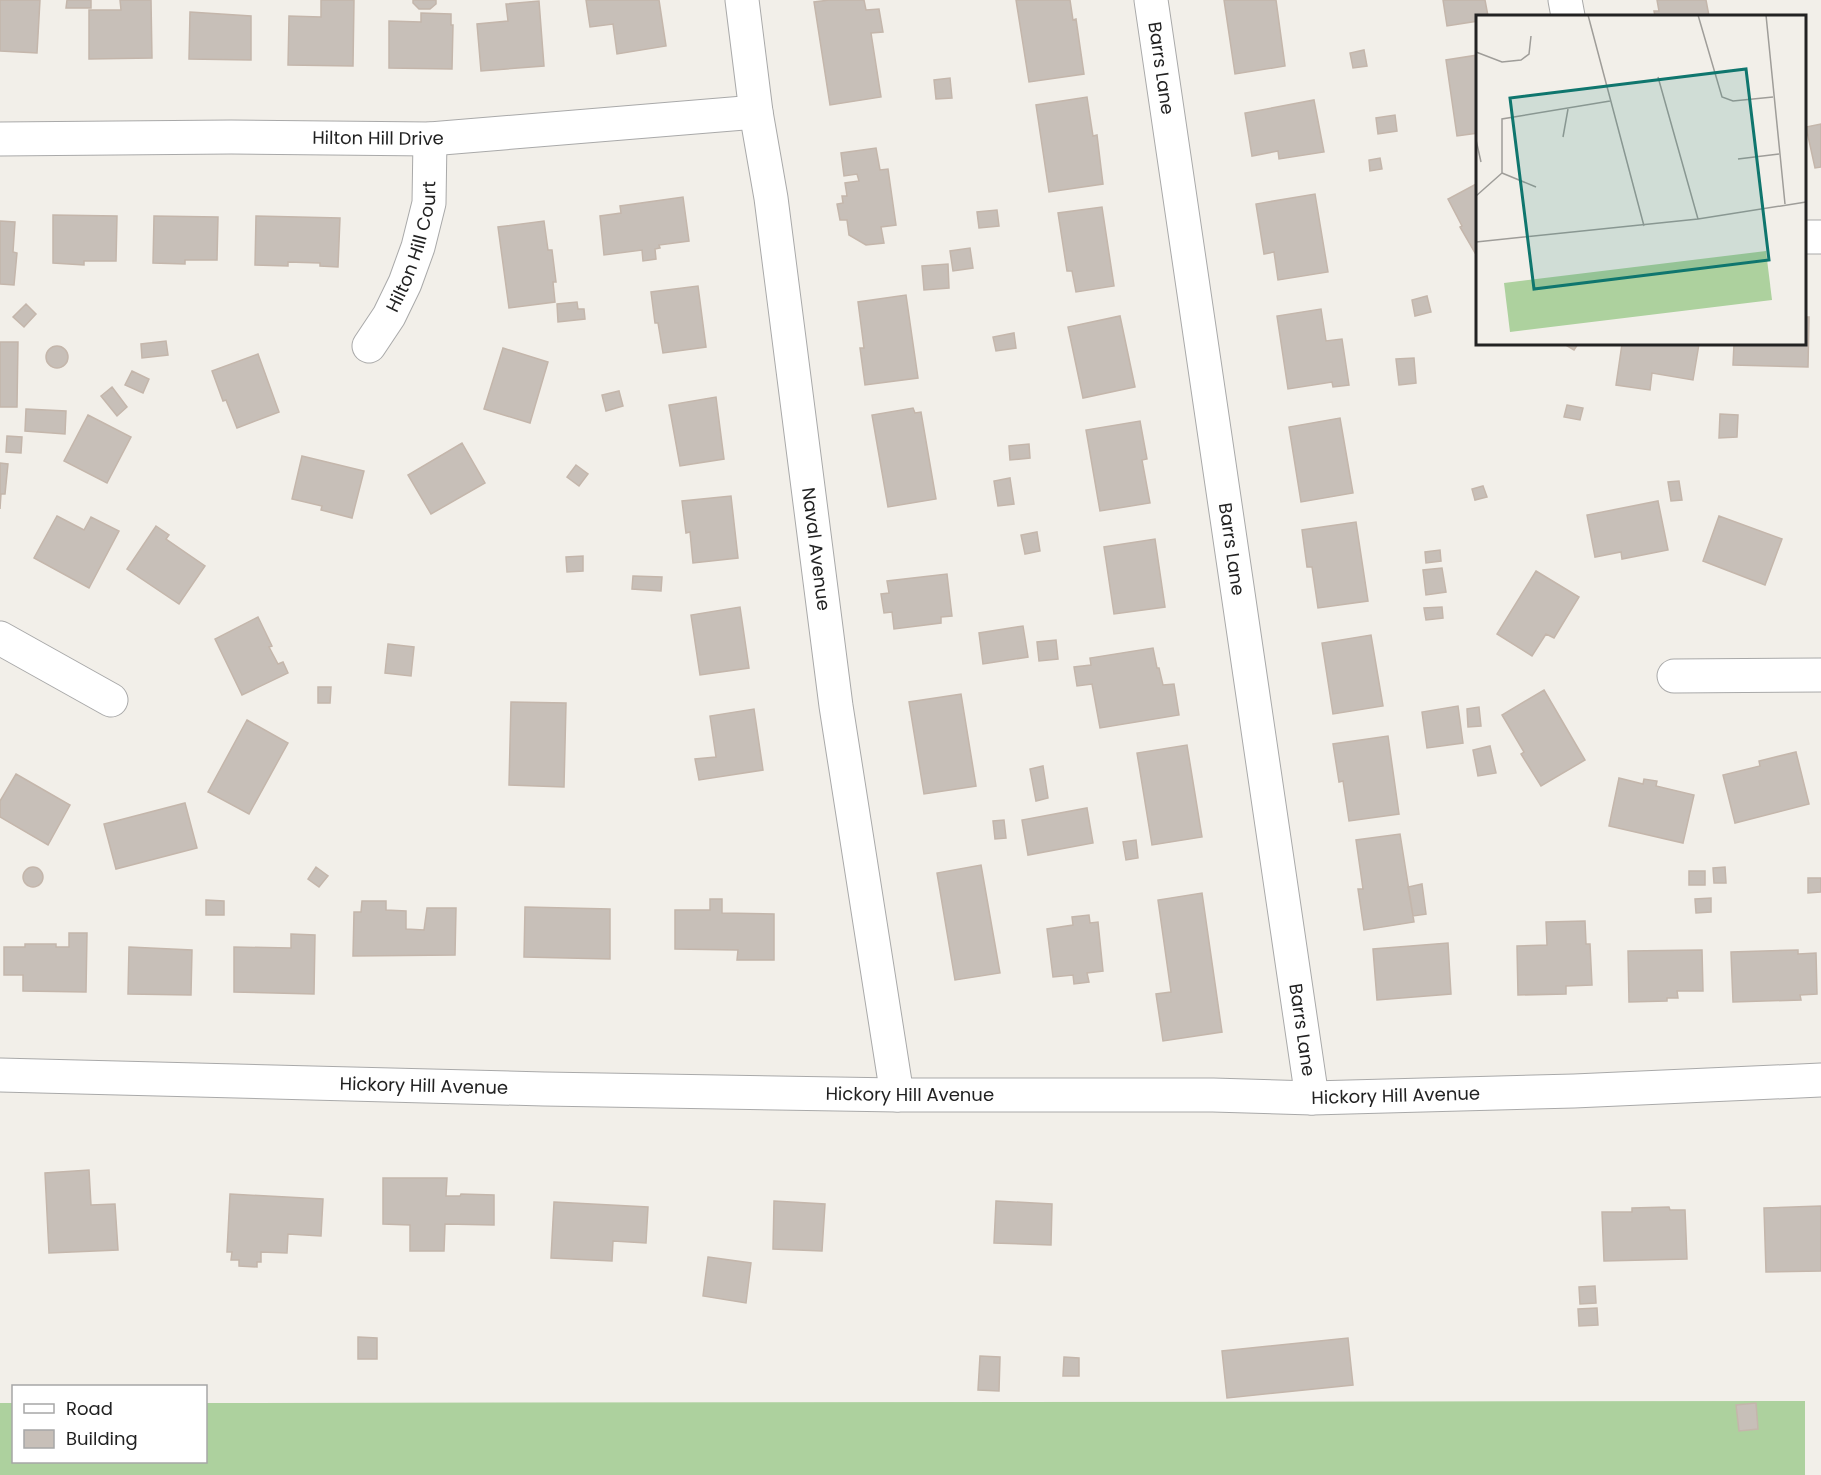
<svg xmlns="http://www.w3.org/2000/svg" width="1821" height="1475" viewBox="0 0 1821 1475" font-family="Poppins,sans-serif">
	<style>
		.forest { fill: #add19e }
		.building { fill: #c7bfb8; stroke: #c4b6ab; stroke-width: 1.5 }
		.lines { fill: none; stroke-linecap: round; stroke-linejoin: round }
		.minor-casing { stroke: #a9a9a9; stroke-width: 35 }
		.minor { stroke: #fff; stroke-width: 33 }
		.labels { text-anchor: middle; stroke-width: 5; stroke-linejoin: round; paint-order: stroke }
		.street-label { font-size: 18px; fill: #222; stroke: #fff }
		.inset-road { fill: none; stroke: #9f9d99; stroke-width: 1.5 }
		.view { fill: #0f766e; fill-opacity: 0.15; stroke: #0f766e; stroke-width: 3 }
		.inset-edge { fill: none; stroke: #222; stroke-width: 3 }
	</style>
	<rect width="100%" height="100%" fill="#f2efe9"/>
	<path class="forest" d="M1805,1401v74h-1805v-72h13l1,59h192v-59z"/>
	<path class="building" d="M0,0h40l-3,53 -37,-2z
		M67,0h24v8h-25z
		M120,0h31l1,58 -63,1v-49h32z
		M321,0h33l-1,66 -65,-1 1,-49 32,1z
		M413,0h23v4l-6,5h-11l-6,-6z
		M586,0h73l7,46 -49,8 -4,-30 -23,3z
		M829,0h35l2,10 13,-1 4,23 -12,1 10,64 -51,8 -16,-103z
		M1016,0h54l3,20 3,-1 8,55 -55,8z
		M1224,0h52l9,66 -50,8z
		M1443,0h42l3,16h-10v5l-31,5z
		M1657,0h49l3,16h-54l-1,-5h5z
		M539,1l5,65 -63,5 -4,-47 31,-3 -2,-17z
		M190,12l61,4v44l-62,-1z
		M421,13l30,1v11h2l-1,44 -63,-1v-47l32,1z
		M1364,50l3,16 -14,2 -3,-15z
		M1478,55v78l-21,3 -11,-76z
		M950,78l2,20 -16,1 -2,-19z
		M1087,97l6,39 4,-1 6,49 -54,8 -13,-87z
		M1314,100l10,52 -45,7 -1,-8 -26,5 -7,-43z
		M1395,115l2,16 -19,3 -2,-16z
		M1821,124v43l-6,1 -9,-41z
		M876,148l4,22 8,-1 8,56 -15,2 3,16 -18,2 -17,-10 -2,-15h-7l-3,-16 6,-1 -1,-7h5l-2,-13 14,-2 -2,-7 -13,2 -3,-23z
		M1380,158l2,11 -12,2 -1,-11z
		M1478,183v75l-18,-31 2,-1 -14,-27z
		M1315,194l13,78 -50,8 -4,-28 -10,2 -8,-50z
		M683,197l6,44 -30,4 1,3 -5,1 1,10 -13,2 -1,-11 -38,5 -4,-39 21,-3 -1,-7z
		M1102,207l12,79 -38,6 -4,-21h-5l-9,-58z
		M997,210l2,16 -20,2 -2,-16z
		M53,215l64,1 -1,45h-32v4l-31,-2z
		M154,216l64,1 -1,43h-32v4l-32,-1z
		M256,216l84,2 -2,49 -18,-1v-3l-32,-1v4l-33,-1z
		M0,221l15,1 -2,30 4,1 -3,32 -14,-1z
		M544,221l4,29h4l4,32h-3l2,20 -46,6 -11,-81z
		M970,248l3,20 -20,3 -3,-20z
		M948,264l1,24 -25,2 -2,-24z
		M698,286l8,61 -43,6 -5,-30h-3l-4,-31z
		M906,295l12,83 -53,7 -5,-37h4l-6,-46z
		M1427,296l4,16 -16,4 -3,-16z
		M577,302l1,7h6l1,10 -27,3 -1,-18z
		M26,304l10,10 -12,13 -11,-10z
		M1321,309l5,32 16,-2 7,46 -16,2 -1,-5 -44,7 -11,-73z
		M1120,316l15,71 -52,11 -15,-71z
		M1804,317h5l-1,50 -75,-2 1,-21h70z
		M1014,333l2,15 -20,3 -3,-14z
		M166,341l2,14 -26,3 -1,-14z
		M0,342h18l-1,65h-17z
		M1564,344h14l-4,6z
		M1622,344h77l-6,36 -41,-7 -2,17 -34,-5z
		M46 357a11 11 0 1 1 22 0a11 11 0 1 1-22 0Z
		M503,348l45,14 -18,61 -46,-14z
		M258,354l21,58 -42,16 -11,-28 -3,1 -11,-30z
		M1414,358l2,25 -17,2 -3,-26z
		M132,371l17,8 -6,14 -18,-8z
		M112,387l15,20 -10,9 -16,-20z
		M619,391l4,15 -17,5 -4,-16z
		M716,397l8,62 -44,7 -11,-61z
		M1567,405l16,3 -3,12 -16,-3z
		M913,408l2,5 6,-1 15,87 -48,8 -16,-92z
		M26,409l40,2 -1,23 -40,-3z
		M1720,414l18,1 -1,22 -18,1z
		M88,415l43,22 -24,46 -43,-22z
		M1340,418l13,75 -52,9 -12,-75z
		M1140,421l7,38 -5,1 8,43 -50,8 -14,-81z
		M7,436l15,1 -1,16 -15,-1z
		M462,443l23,40 -54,31 -23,-39z
		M1029,444l1,14 -20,2 -1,-14z
		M302,456l62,15 -12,47 -31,-8 1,-4 -30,-7z
		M0,463l8,1 -3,30h-4l-1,15z
		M576,465l12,9 -9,12 -12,-9z
		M1010,478l4,26 -16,2 -4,-25z
		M1679,481l3,19 -11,1 -3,-19z
		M1483,486l4,11 -12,3 -3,-11z
		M731,496l7,62 -45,5 -3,-31 -4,1 -4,-32z
		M1658,501l10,49 -46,9 -1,-7 -26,5 -8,-42z
		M57,516l27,14 7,-13 28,14 -30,57 -55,-30z
		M1719,516l63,23 -17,46 -62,-24z
		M1356,522l12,79 -50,7 -6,-41h-5l-5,-37z
		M156,526l13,9 -3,4 39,27 -26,38 -52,-35z
		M1037,532l3,19 -15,3 -4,-19z
		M1155,539l10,68 -51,7 -10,-67z
		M1440,550l1,11 -15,2 -1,-11z
		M583,556v15l-16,1 -1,-15z
		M1442,568l4,24 -20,3 -3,-25z
		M1536,571l43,26 -25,41 -8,-4 -14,22 -35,-22z
		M947,574l5,42 -11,1v6l-47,6 -2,-17 -8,1 -3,-19 8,-1 -2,-12z
		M633,576l29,1 -1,14 -29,-2z
		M740,607l9,61 -49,7 -9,-60z
		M1442,607l1,11 -17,2 -2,-12z
		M258,617l14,29 -3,1 9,17 5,-2 5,11 -46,22 -27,-56z
		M1023,626l5,31 -45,7 -4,-31z
		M1371,635l12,71 -50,8 -11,-71z
		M1056,640l2,19 -19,2 -2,-19z
		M388,644l26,3 -3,29 -26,-3z
		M1153,648l4,20h2l4,17 11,-1 5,31 -79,13 -8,-44 -15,2 -3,-19 17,-2 -1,-7z
		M318,687h13l-1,16h-12z
		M1544,690l41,70 -44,26 -20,-32 3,-2 -22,-37z
		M961,694l15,92 -52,8 -15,-92z
		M511,702l55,1 -2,84 -55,-2z
		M1458,706l5,37 -36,5 -5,-36z
		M1479,707l2,19 -13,1 -1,-18z
		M754,709l9,61 -64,10 -4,-21 21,-2 -6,-41z
		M247,720l41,23 -39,71 -41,-22z
		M1388,736l11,78 -50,7 -6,-40 -4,1 -6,-38z
		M1187,745l15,92 -50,8 -15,-92z
		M1490,746l6,27 -18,3 -5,-26z
		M1796,752l13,52 -74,19 -12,-48 37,-9 -1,-5z
		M1043,766l5,32 -12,3 -6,-32z
		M16,774l54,31 -22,40 -48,-28v-16z
		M1619,778l24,6 1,-5 13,2 -1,5 38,9 -11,48 -74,-17z
		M185,803l12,45 -81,21 -12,-45z
		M1087,808l6,35 -65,12 -6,-35z
		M1004,820l2,18 -11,1 -2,-18z
		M1400,834l14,88 -50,8 -6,-41h5l-7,-49z
		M1136,840l2,18 -12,2 -3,-18z
		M981,865l19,108 -45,7 -18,-107z
		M316,867l12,9 -9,11 -11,-8z
		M1725,867l1,16h-12l-1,-15z
		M23 877a10 10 0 1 1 20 0a10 10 0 1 1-20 0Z
		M1689,871h16v14h-16z
		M1808,878h13v14l-13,1z
		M1422,884l4,30 -13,2 -5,-29z
		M1202,893l20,139 -59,9 -7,-47 15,-2 -13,-92z
		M1711,898v14l-15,1 -1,-14z
		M710,899h12v14l52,1v46h-37l1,-10 -63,-1v-39h35z
		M206,900l18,1v14h-18z
		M362,901h24v9l20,1v18l18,1 3,-22h29l-1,47 -102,1 1,-44h7z
		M525,907l85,2v50l-86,-2z
		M1089,915l1,8 8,-1 5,49 -16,2 2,9 -15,2 -1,-9 -20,2 -6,-48 26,-4 -1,-8z
		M1585,921l1,23h4l2,41 -26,1v8l-48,1 -1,-49 30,-1 -1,-23z
		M69,933h18l-1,59 -63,-1v-16h-19v-28h21v-3h31v3h13z
		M291,934l24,1 -1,59 -80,-2v-45l57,1z
		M1448,943l3,51 -74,6 -4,-51z
		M129,947l63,3 -1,45 -63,-1z
		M1702,950l1,41h-26l1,7h-11v3l-38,1 -1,-51z
		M1798,950v4l18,-1 1,41 -17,1 1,5 -68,2 -2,-50z
		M89,1170l2,35 24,-1 3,46 -69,3 -4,-80z
		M383,1178h64l-1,18h14l1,-2 33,1v30l-49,-1 -1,27h-34v-26l-27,-1z
		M230,1194l93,5 -2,37 -33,-2 -1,19 -26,-1v10h-4v5l-18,-1v-6h-8l1,-8h-5z
		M774,1201l51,3 -3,47 -49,-2z
		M996,1201l56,3 -1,41 -57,-2z
		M554,1202l94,5 -2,36 -33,-2 -1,20 -61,-3z
		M1821,1206v65l-55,1 -2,-64z
		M1669,1207l1,3h15l2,49 -83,2 -2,-49h30v-4z
		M708,1257l43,6 -5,40 -43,-7z
		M1595,1286l1,17 -16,1 -1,-17z
		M1597,1308l1,17 -19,1 -1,-17z
		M358,1337l19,1v21h-19z
		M1348,1338l5,47 -126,13 -5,-47z
		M980,1356l20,1 -1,34 -21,-1z
		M1064,1357l15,1v18h-16z
		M1756,1403l2,26 -19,2 -3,-26z"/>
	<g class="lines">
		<defs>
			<g id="minor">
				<path id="s1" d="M742,0l14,112 15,86 65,508 61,389"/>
				<path id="s2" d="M1151,0l161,1098"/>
				<path d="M1565,0l3,16"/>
				<path id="s3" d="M0,139l231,-2 199,2 326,-27"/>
				<path d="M1804,237h17"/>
				<path id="s4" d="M369,346l20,-30 16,-33 13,-36 11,-44 1,-64"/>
				<path d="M0,638l111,62"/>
				<path d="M1674,676l147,-1"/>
				<path id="s5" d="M0,1075l544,14 353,6h316l99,3 262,-7 247,-11"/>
			</g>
		</defs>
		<use href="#minor" class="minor-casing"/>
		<use href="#minor" class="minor"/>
	</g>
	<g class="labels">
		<g class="street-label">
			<text dy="6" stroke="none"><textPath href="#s2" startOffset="69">Barrs Lane</textPath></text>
			<text dy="6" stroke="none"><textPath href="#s3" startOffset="378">Hilton Hill Drive</textPath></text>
			<text dy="6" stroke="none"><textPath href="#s4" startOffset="110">Hilton Hill Court</textPath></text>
			<text dy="6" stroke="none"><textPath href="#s1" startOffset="554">Naval Avenue</textPath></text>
			<text dy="6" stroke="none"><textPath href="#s2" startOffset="555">Barrs Lane</textPath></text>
			<text dy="6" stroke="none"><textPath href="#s2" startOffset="1041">Barrs Lane</textPath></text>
			<text dy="6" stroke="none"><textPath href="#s5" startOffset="424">Hickory Hill Avenue</textPath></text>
			<text dy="6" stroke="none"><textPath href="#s5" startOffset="910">Hickory Hill Avenue</textPath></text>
			<text dy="6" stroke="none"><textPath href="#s5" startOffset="1396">Hickory Hill Avenue</textPath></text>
		</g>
	</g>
	<g transform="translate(1476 15)">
		<rect width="330" height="330" fill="#f2efe9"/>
		<path d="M290,236l6,49 -262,32 -6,-49z" fill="#add19e"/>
		<path class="inset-road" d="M112,0l56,211M222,0l24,82 11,4 40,-4M290,0l19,189M0,37l26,10 19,-2 8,-6 2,-18M182,62l40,142M87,122l5,-28M0,125l5,22M262,144l41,-5M26,158l34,14M0,181l26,-23v-54l108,-18M0,227l222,-23 108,-17"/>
		<path class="view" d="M270,54l23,191 -235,29 -24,-191z"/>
		<rect width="330" height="330" class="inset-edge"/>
	</g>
	<rect x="12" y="1385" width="195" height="78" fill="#ffffff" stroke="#a7a7a7" stroke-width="1.5"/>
	<rect x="24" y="1404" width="30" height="9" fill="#ffffff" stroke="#a7a7a7" stroke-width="1.5"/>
	<text x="66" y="1415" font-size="18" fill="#222222">Road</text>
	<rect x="24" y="1430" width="30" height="18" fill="#c7bfb8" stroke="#a7a7a7" stroke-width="1.5"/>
	<text x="66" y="1445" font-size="18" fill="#222222">Building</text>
</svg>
